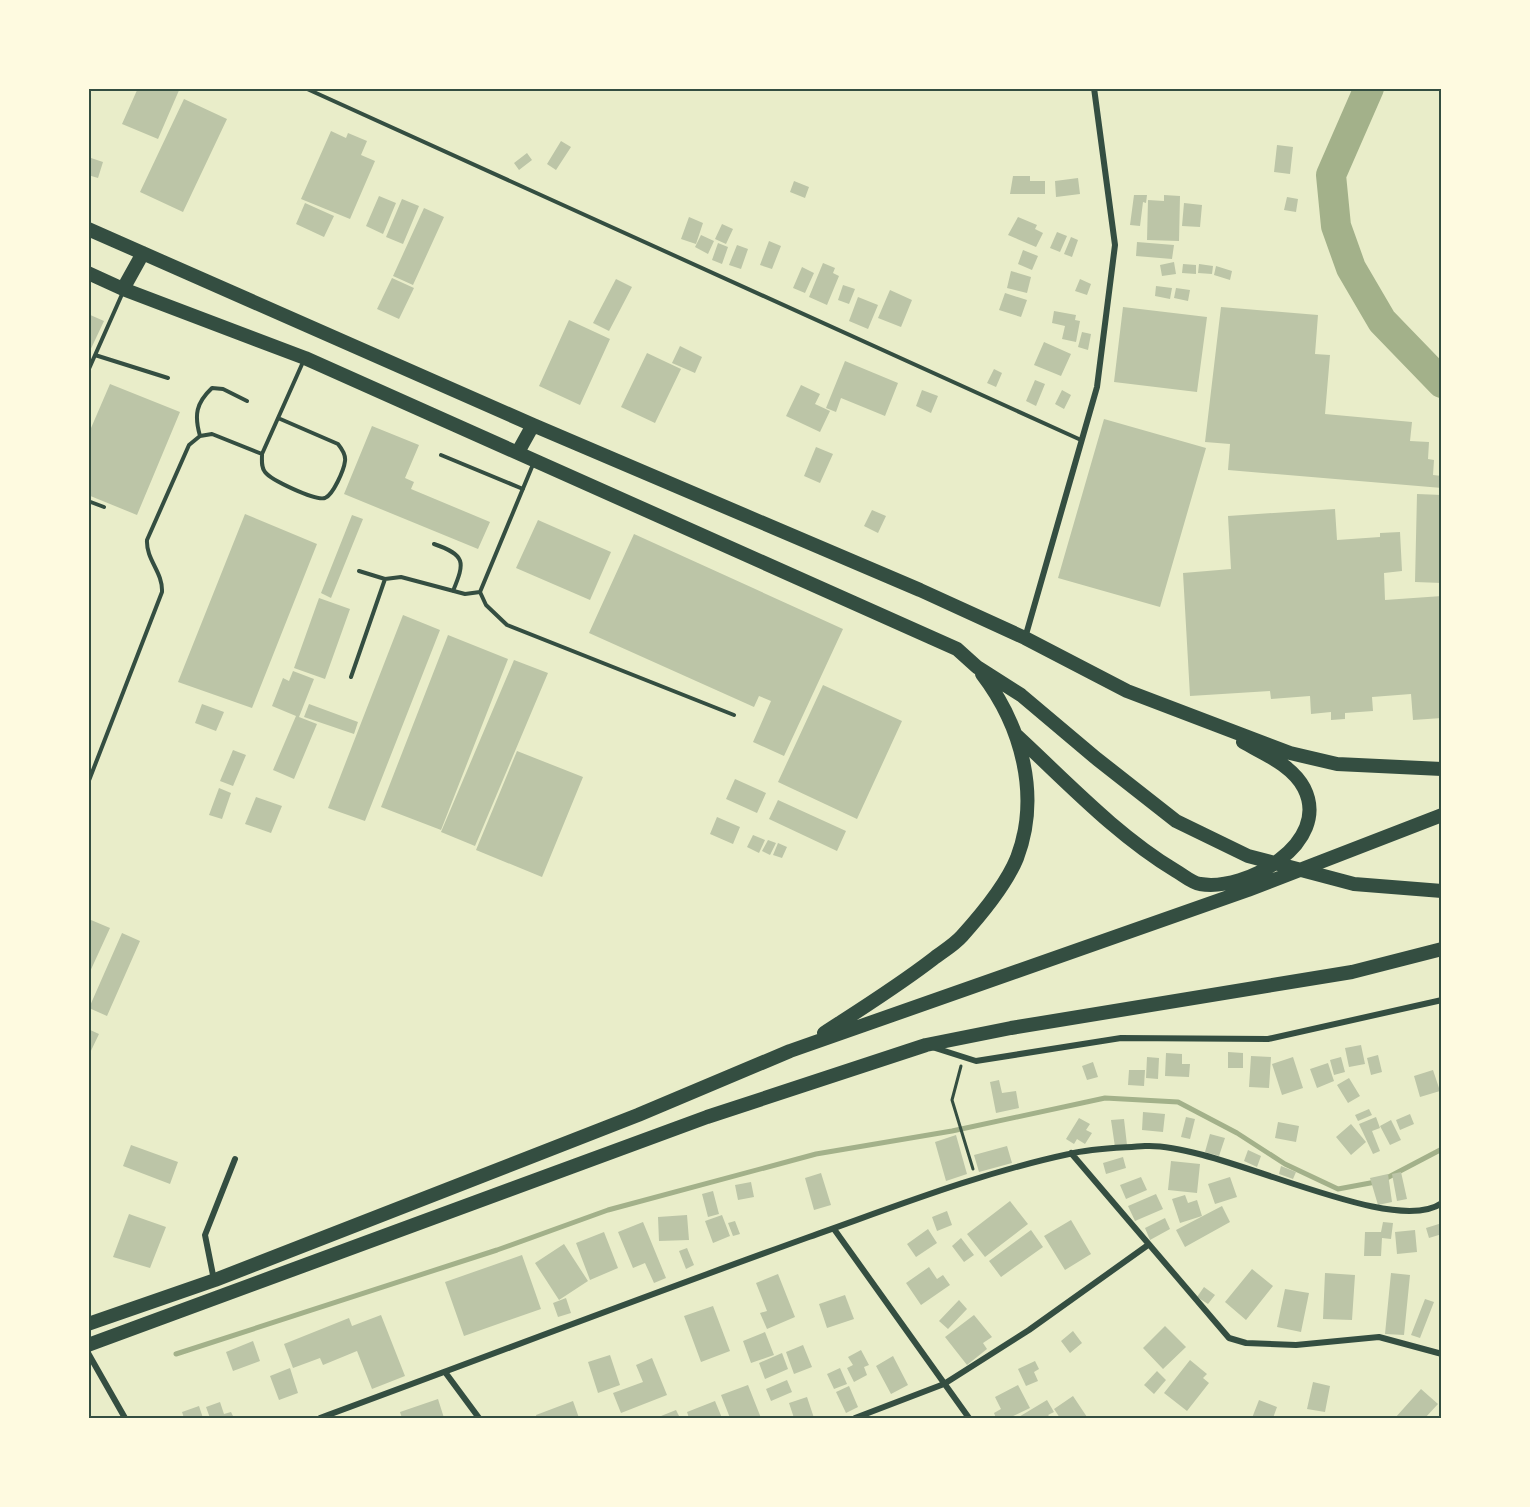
<svg xmlns="http://www.w3.org/2000/svg" width="1530" height="1507" viewBox="0 0 1530 1507" font-family="Inter,sans-serif">
	<style>
		.lines { fill: none; stroke-linecap: round; stroke-linejoin: round }
		.stream { stroke: #a3b18a; stroke-width: 5 }
		.river { stroke: #a3b18a; stroke-width: 30 }
		.building { fill: #bcc5a7 }
		.path { stroke: #344e41; stroke-width: 3 }
		.service { stroke: #344e41; stroke-width: 4 }
		.minor { stroke: #344e41; stroke-width: 6 }
		.trunk { stroke: #344e41; stroke-width: 14 }
		.neatline { fill: none; stroke: #344e41; stroke-width: 2 }
	</style>
	<rect width="100%" height="100%" fill="#e9edc9"/>
	<g class="lines">
		<path class="stream" d="M176,1354l321,-104 111,-40 208,-56 136,-23 153,-33 73,4 59,31 48,31 53,25 43,-8 61,-32"/>
		<path class="river" d="M1369,88l-38,87 5,51 15,42 31,53 60,62"/>
	</g>
	<path class="building" d="M138,88h42l-22,51 -36,-15z
		M184,99l43,20 -44,93 -43,-20z
		M331,131l15,7 2,-5 19,8 -6,14 14,6 -25,58 -49,-20z
		M561,141l10,6 -15,23 -9,-6z
		M1277,145l16,2 -3,27 -16,-2z
		M527,153l5,7 -13,10 -5,-7z
		M88,157l15,5 -5,16 -10,-3z
		M1013,176h17v5h15v13h-35z
		M1078,178l2,16 -24,3 -1,-16z
		M794,181l15,6 -4,11 -15,-6z
		M1134,195h13l-1,8 -3,-1 -3,24 -10,-1z
		M1164,195l16,1 -1,45 -32,-1 1,-40 16,1z
		M379,196l17,7 -13,31 -17,-8z
		M1287,197l11,2 -2,13 -12,-2z
		M402,199l17,7 -16,38 -17,-7z
		M305,203l29,13 -10,21 -28,-13z
		M1184,203l18,2 -2,22 -18,-1z
		M424,208l20,9 -31,68 -20,-9z
		M689,217l14,6 -7,21 -15,-5z
		M1018,217l19,8 -2,4 8,4 -7,14 -28,-12z
		M722,224l11,5 -7,15 -11,-5z
		M1057,232l10,4 -7,16 -10,-4z
		M701,235l13,6 -6,13 -13,-7z
		M1071,237l7,3 -6,17 -8,-3z
		M769,241l12,5 -9,23 -12,-4z
		M1137,242l37,3 -2,14 -36,-3z
		M718,243l10,4 -6,17 -10,-4z
		M737,245l11,4 -7,20 -12,-4z
		M1023,250l15,6 -6,14 -14,-6z
		M1174,262l2,12 -14,2 -2,-11z
		M823,263l12,5 -2,5 6,3 -12,29 -18,-8z
		M1183,264l13,1v9l-14,-1z
		M1199,264l14,2 -1,8 -14,-1z
		M1216,266l16,5 -2,9 -16,-5z
		M802,267l12,6 -9,20 -12,-5z
		M1011,271l20,6 -4,16 -20,-5z
		M392,278l22,10 -15,31 -22,-10z
		M616,279l16,8 -23,44 -16,-8z
		M1080,279l11,5 -4,11 -12,-4z
		M843,285l12,4 -6,15 -11,-4z
		M1156,286l16,2 -2,11 -15,-3z
		M1176,288l14,2 -2,11 -14,-3z
		M890,290l22,10 -11,27 -23,-9z
		M1005,293l22,7 -6,17 -22,-7z
		M858,297l20,8 -10,24 -19,-8z
		M1123,307l84,10 -10,75 -83,-10z
		M1221,307l97,8 -3,39 15,1 -5,59 87,8 -2,19 19,1 -1,17 6,1 -1,15 9,1v12l-214,-18 2,-26 -25,-2z
		M1054,311l22,4 -1,5 5,1 -4,21 -14,-3 3,-13 -13,-3z
		M88,314l16,7 -16,34z
		M569,320l41,19 -30,66 -41,-19z
		M1082,332l9,2 -3,16 -10,-3z
		M1044,342l27,12 -10,22 -27,-11z
		M680,346l22,11 -7,16 -23,-10z
		M647,353l34,16 -26,54 -34,-16z
		M845,361l53,22 -13,33 -44,-18 -5,14 -10,-4z
		M994,369l8,4 -6,14 -9,-4z
		M1035,380l10,4 -9,22 -10,-5z
		M110,384l70,28 -43,103 -49,-20v-60z
		M801,385l19,9 -5,10 15,7 -10,21 -34,-16z
		M922,390l16,6 -7,17 -15,-7z
		M1062,390l9,5 -7,14 -9,-5z
		M1104,419l102,29 -46,159 -102,-29z
		M372,426l47,19 -14,33 9,4 -3,7 79,33 -12,27 -134,-55z
		M816,447l17,7 -13,29 -16,-7z
		M1417,494l25,1v88l-27,-1z
		M1335,509l2,31 43,-3v-4l20,-1 2,39 -18,2 1,27 57,-4v122l-29,2 -2,-26 -39,3 1,14 -28,2v6l-14,1v-8l-20,2 -1,-18 -39,3 -1,-8 -80,5 -7,-123 48,-4 -3,-53z
		M872,510l14,6 -8,17 -14,-7z
		M245,514l72,30 -65,164 -74,-26z
		M352,515l11,4 -32,79 -10,-5z
		M538,520l73,32 -21,48 -74,-32z
		M634,534l209,95 -59,127 -31,-14 18,-41 -12,-5 -5,11 -165,-74z
		M319,598l31,11 -25,70 -31,-11z
		M403,615l37,15 -75,191 -37,-13z
		M448,635l60,24 -67,171 -60,-23z
		M514,660l34,13 -73,173 -34,-14z
		M293,671l21,8 -15,38 18,7 -23,55 -21,-9 23,-54 -24,-10 11,-28 6,3z
		M823,685l79,36 -45,98 -79,-37z
		M202,704l22,8 -8,19 -21,-8z
		M309,704l49,18 -4,12 -50,-17z
		M233,750l13,5 -13,31 -13,-5z
		M517,751l66,26 -41,100 -66,-27z
		M735,779l31,14 -9,20 -31,-14z
		M219,788l12,5 -9,26 -13,-4z
		M256,797l26,9 -11,27 -26,-9z
		M778,800l68,31 -9,20 -68,-32z
		M717,817l23,10 -7,17 -23,-10z
		M753,835l12,5 -6,13 -12,-6z
		M768,840l8,3 -6,12 -8,-4z
		M778,843l9,4 -5,11 -9,-3z
		M91,920l19,8 -22,48v-50z
		M122,933l18,8 -33,75 -18,-8z
		M88,1029l11,5 -11,23z
		M1361,1045l4,19 -16,3 -4,-19z
		M1228,1052l15,1v15h-15z
		M1166,1053l16,1v10h8l-1,13 -24,-1z
		M1378,1055l4,17 -11,3 -4,-17z
		M1251,1056l20,1 -2,31 -20,-1z
		M1147,1057l12,1 -1,21 -12,-1z
		M1293,1057l10,31 -21,7 -10,-31z
		M1341,1057l4,15 -11,3 -4,-15z
		M1093,1062l5,15 -11,3 -5,-14z
		M1328,1063l6,18 -17,7 -7,-19z
		M1129,1070h16l-1,16 -16,-1z
		M1433,1070l7,21 -20,6 -6,-21z
		M1349,1078l11,18 -12,7 -11,-18z
		M999,1080l3,13 14,-2 3,17 -23,5 -6,-31z
		M1369,1109l3,6 -14,6 -3,-6z
		M1143,1112l22,2 -2,18 -21,-2z
		M1410,1114l4,10 -14,6 -4,-10z
		M1186,1117l9,2 -5,20 -9,-2z
		M1376,1117l4,11 -8,3 8,20 -7,3 -14,-30z
		M1079,1118l11,6 -4,6 6,3 -7,11 -8,-5 -3,5 -8,-5z
		M1124,1119l3,26 -12,2 -4,-27z
		M1391,1120l10,20 -11,5 -10,-19z
		M1278,1122l21,4 -3,16 -21,-4z
		M1351,1124l15,18 -15,13 -15,-18z
		M1210,1134l15,4 -6,18 -14,-4z
		M956,1135l11,39 -21,7 -11,-39z
		M131,1145l47,17 -8,22 -47,-18z
		M1007,1146l5,17 -33,9 -5,-17z
		M1248,1150l13,6 -4,11 -13,-6z
		M1123,1157l3,11 -20,6 -3,-11z
		M1171,1161l29,3 -3,29 -29,-3z
		M1281,1166l15,6 -3,7 -14,-5z
		M1401,1172l6,27 -10,2 -5,-27z
		M821,1173l10,32 -17,5 -9,-32z
		M1388,1174l4,28 -14,3 -8,-27z
		M1141,1177l6,13 -21,9 -6,-14z
		M1230,1177l7,20 -22,7 -7,-20z
		M751,1182l3,15 -16,3 -3,-15z
		M713,1191l6,23 -11,3 -6,-23z
		M1156,1194l7,15 -28,12 -7,-15z
		M1185,1195l3,8 9,-3 5,16 -22,7 -8,-24z
		M1010,1201l18,23 -43,33 -18,-23z
		M1222,1206l8,16 -45,25 -9,-17z
		M947,1211l5,14 -15,6 -5,-14z
		M129,1214l37,13 -16,41 -37,-11z
		M687,1215l2,25 -30,1 -1,-24z
		M722,1215l8,21 -17,7 -8,-22z
		M1165,1218l5,11 -20,11 -5,-12z
		M1071,1220l20,34 -26,16 -21,-34z
		M735,1221l5,13 -7,2 -5,-13z
		M643,1222l23,56 -12,5 -9,-20 -12,5 -15,-36z
		M1383,1222l10,1 -2,16 -9,-1 -1,18h-17l1,-24h16z
		M1442,1223v11l-13,4 -3,-10z
		M928,1229l9,14 -21,14 -9,-13z
		M1031,1230l12,17 -42,30 -12,-16z
		M1415,1230l2,22 -20,2 -2,-22z
		M604,1232l14,36 -28,12 -14,-37z
		M961,1238l13,17 -10,7 -12,-16z
		M564,1244l24,37 -29,19 -24,-37z
		M687,1248l7,17 -8,4 -7,-18z
		M522,1255l19,54 -77,27 -19,-54z
		M929,1267l8,12 6,-4 7,10 -29,20 -15,-22z
		M1252,1269l21,17 -27,34 -21,-18z
		M1325,1273l30,2 -3,45 -29,-1z
		M1391,1273l19,2 -6,60 -19,-1z
		M778,1274l17,43 -28,12 -7,-16 7,-2 -11,-28z
		M1204,1287l11,8 -7,9 -11,-7z
		M1285,1289l24,4 -8,39 -24,-5z
		M845,1295l9,24 -27,9 -8,-24z
		M566,1298l5,15 -13,4 -5,-14z
		M1425,1299l9,3 -14,36 -9,-3z
		M959,1300l8,9 -19,20 -9,-8z
		M713,1306l17,45 -29,11 -17,-46z
		M381,1315l24,61 -33,13 -15,-38 -34,14 -3,-7 -27,10 -9,-24 65,-26 3,8z
		M974,1315l18,22 -9,6 4,6 -20,16 -22,-28z
		M1165,1326l21,21 -23,22 -20,-21z
		M1073,1331l9,12 -12,10 -9,-12z
		M765,1332l9,23 -23,8 -8,-22z
		M253,1341l7,20 -27,10 -7,-19z
		M803,1345l9,22 -18,7 -8,-22z
		M861,1350l8,15 -5,2 3,8 -13,7 -7,-14 6,-3 -5,-8z
		M782,1353l6,16 -23,10 -6,-16z
		M610,1355l10,30 -22,8 -10,-31z
		M893,1356l15,29 -17,9 -15,-28z
		M652,1358l15,37 -46,18 -8,-20 30,-11 -7,-17z
		M1190,1360l17,14 -4,4 6,5 -22,28 -23,-18z
		M1035,1361l4,8 -5,3 4,9 -12,5 -8,-17z
		M290,1368l8,25 -19,7 -9,-24z
		M840,1368l7,16 -13,5 -7,-15z
		M1157,1371l9,9 -12,14 -10,-9z
		M787,1380l5,12 -21,9 -5,-12z
		M1313,1382l17,4 -5,26 -18,-3z
		M748,1385l13,33h-31l-9,-23z
		M1018,1385l12,23 -21,10h-13l-2,-5 7,-4 -6,-12z
		M849,1386l9,21 -12,6 -10,-21z
		M1421,1389l17,15 -13,14h-30z
		M1073,1396l14,21 -27,1 -6,-9z
		M807,1397l7,21h-20l-5,-15z
		M438,1399l6,19h-42l-2,-6z
		M1047,1400l7,12 -6,3 3,3h-34z
		M1259,1400l18,7 -4,11h-21z
		M573,1401l6,17h-42l-1,-3z
		M715,1401l7,17h-33l-2,-6z
		M220,1402l4,12 7,-2 3,6h-24l-4,-11z
		M199,1406l4,12h-19l-2,-6z
		M676,1410l4,8h-18l-1,-2z"/>
	<g class="lines">
		<path class="path" d="M961,1066l-9,34 21,69"/>
		<path class="service" d="M305,88l776,352
			M95,355l73,23
			M88,371l35,-79
			M278,418l60,26c4,5 8,11 7,17 -1,9 -12,34 -20,37 -10,3 -54,-18 -60,-26 -4,-5 -3,-11 -3,-18l41,-92
			M200,436c-6,-21 -4,-33 12,-48l11,1 24,12
			M441,455l82,34
			M534,462l-54,130 6,13 21,20 227,90
			M88,501l16,6
			M434,544c32,11 31,18 19,47
			M359,571l26,8 16,-2 64,17 15,-2
			M351,677l34,-98
			M88,783l74,-191c1,-20 -16,-32 -15,-52l42,-95 11,-9 12,-2 50,20"/>
		<path class="minor" d="M1025,638l72,-251 18,-142 -21,-157
			M932,1047l44,14 145,-23 147,1 174,-39
			M1071,1153l158,185 17,5 50,2 83,-8 63,17
			M834,1229l135,189
			M214,1280l-9,-45 30,-76
			M88,1353l37,65
			M445,1372l34,46
			M320,1418c163,-60 325,-122 489,-181 85,-30 171,-64 260,-83 24,-6 51,-6 76,-8 72,-4 246,93 297,57
			M855,1418l89,-34 85,-54 119,-85"/>
		<path class="trunk" d="M88,229l445,196 387,165 105,48 102,53 163,62 47,11 105,5
			M88,273l35,16 182,69 652,291 20,18 44,28 76,64 79,62 72,35 106,28 88,7
			M123,289l20,-36
			M518,452l15,-27
			M1016,735c51,47 100,100 160,136 7,4 16,12 24,13 46,8 132,-41 104,-96 -12,-23 -40,-34 -61,-46
			M824,1033c37,-24 74,-47 109,-74 9,-7 21,-14 29,-23 19,-21 44,-51 55,-78 24,-63 4,-133 -35,-184
			M88,1324l127,-44 423,-165 152,-64 458,-161 194,-75
			M88,1345l619,-228 219,-72 85,-17 341,-56 90,-23"/>
	</g>
	<rect width="1530" height="1507" fill="none" stroke="#fefae0" stroke-width="180"/>
	<rect x="90" y="90" width="1350" height="1327" class="neatline"/>
</svg>
